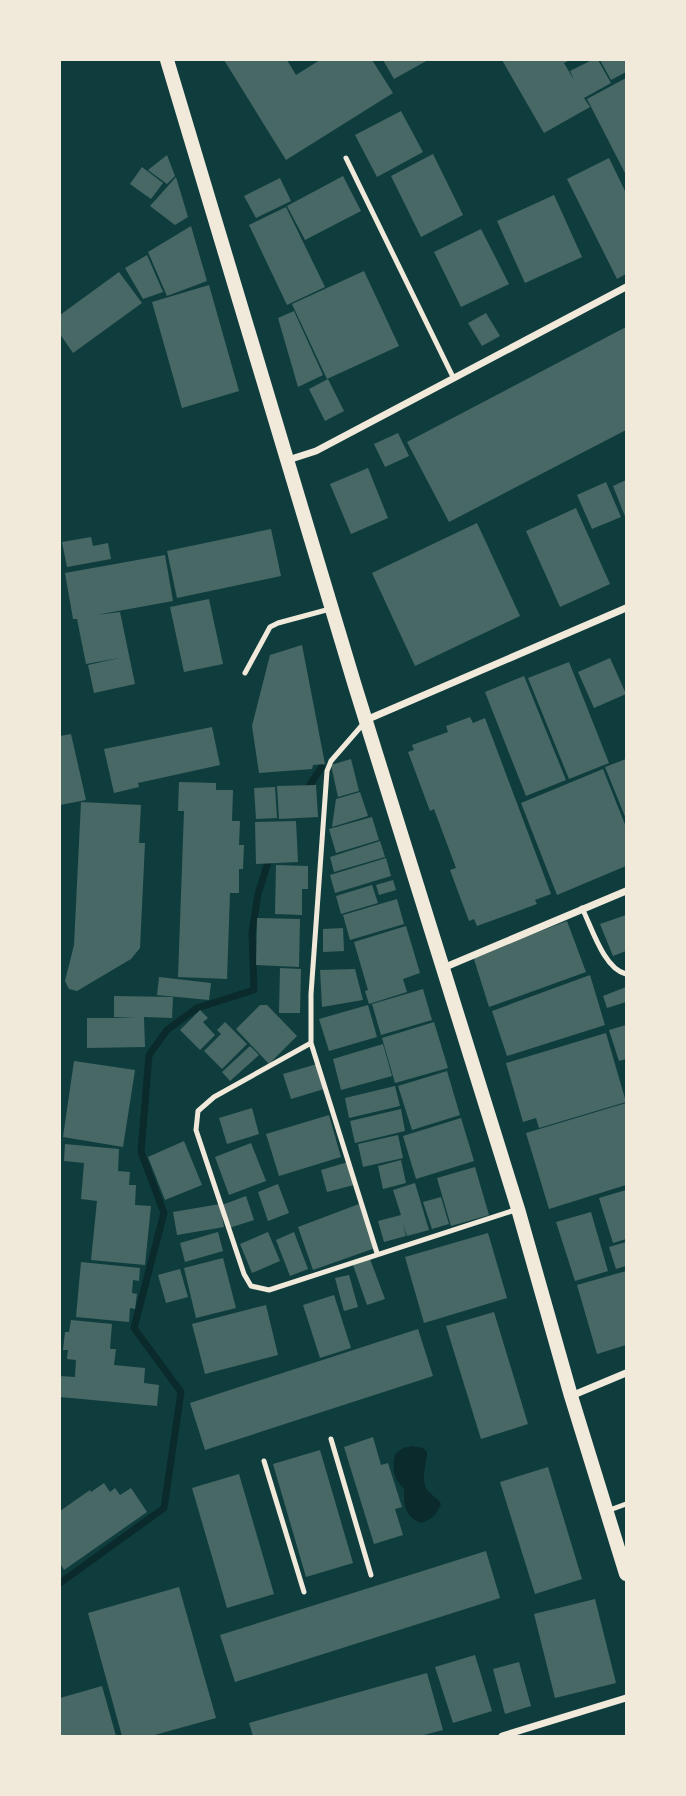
<svg xmlns="http://www.w3.org/2000/svg" width="686" height="1796" viewBox="0 0 686 1796" font-family="'Playfair Display',serif">
	<style>
		.water { fill: #0a2a2b }
		.lines { fill: none; stroke-linecap: round; stroke-linejoin: round }
		.stream { stroke: #0a2a2b; stroke-width: 7 }
		.building { fill: #486865 }
		.service { stroke: #f1e9da; stroke-width: 5 }
		.minor { stroke: #f1e9da; stroke-width: 7 }
		.secondary { stroke: #f1e9da; stroke-width: 14 }
	</style>
	<rect width="100%" height="100%" fill="#0f3d3e"/>
	<path class="water" d="M412,1446l11,2 4,4c0,13 -8,29 2,40 5,5 9,6 12,12 -4,11 -9,15 -20,19 -17,-7 -17,-18 -17,-34 -11,-10 -12,-21 -9,-35l8,-6z"/>
	<g class="lines">
		<path class="stream" d="M306,791l15,-23
			M60,1583l104,-75 17,-116 -47,-64 30,-115 -23,-61 8,-97 18,-25 30,-22 57,-18 -2,-57 6,-39 12,-38"/>
	</g>
	<path class="building" d="M224,60h63l9,15 24,-15h52l21,33 -107,67z
		M383,60h45l-34,19z
		M502,60h68l-6,3 10,17 -4,-9 22,-11h6l13,23 -27,15 6,9 -46,26z
		M600,60h26v12l-15,8z
		M626,78v97l-39,-76z
		M401,111l22,41 -46,25 -22,-42z
		M433,154l30,61 -42,22 -30,-61z
		M167,155l8,21 -8,8 -19,-14z
		M609,158l17,35v81l-9,5 -50,-100z
		M142,167l21,16 -12,16 -21,-15z
		M343,176l18,35 -56,29 -18,-34z
		M176,177l12,40 -13,8 -25,-19z
		M280,178l11,23 -35,17 -12,-22z
		M554,195l28,62 -57,26 -28,-62z
		M286,207l39,80 -38,18 -38,-80z
		M191,226l16,55 -40,15 -19,-44z
		M481,229l28,55 -48,23 -27,-55z
		M147,255l16,37 -20,7 -18,-31z
		M364,271l35,75 -72,33 -35,-75z
		M119,272l23,31 -69,50 -13,-19v-19z
		M209,285l30,106 -57,17 -30,-106z
		M294,311l29,64 -25,12 -20,-69z
		M486,313l14,23 -18,10 -14,-23z
		M626,327v103l-177,92 -42,-80z
		M328,379l16,32 -19,10 -16,-32z
		M398,433l11,23 -24,11 -11,-23z
		M368,468l20,50 -37,16 -21,-50z
		M626,480v39l-13,-33z
		M606,482l15,35 -29,12 -15,-34z
		M576,508l34,76 -50,23 -34,-76z
		M477,523l43,93 -105,50 -43,-93z
		M271,529l10,47 -104,22 -10,-47z
		M91,537l2,9 15,-3 3,16 -44,8 -5,-25z
		M165,555l8,46 -77,14 24,-3 15,72 -41,9 -6,-28 31,-7 -33,6 -9,-45h-4l-8,-46z
		M209,599l14,65 -39,8 -14,-65z
		M302,645l23,119 -12,1 -1,4 -53,4 -7,-47 18,-71z
		M610,658l16,36 -32,14 -16,-36z
		M569,662l40,101 -40,16 -41,-101z
		M524,676l42,104 -40,16 -41,-104z
		M470,717l3,6 12,-5 66,176 -16,6 2,4 -60,22 -3,-7 -5,2 -19,-51 6,-2 -22,-59 -4,2 -22,-59 6,-2 -2,-5 36,-13 -2,-6z
		M212,727l8,38 -82,18 1,4 -25,6 -10,-44z
		M71,734l15,66 -26,5v-69z
		M351,759l8,32 -21,6 -7,-32z
		M626,759v60l-21,-52z
		M603,769l23,58v39l-69,29 -36,-92z
		M179,782l37,1v7h17l-1,31h8l-1,24h5l-1,24h-4v24h-9l-3,86 -49,-2 6,-166h-6z
		M316,785l2,32 -39,2 -2,-33z
		M275,787l2,31 -21,1 -2,-31z
		M360,792l8,24 -36,11 4,-28z
		M81,802l60,3 -2,38h6l-5,105 -9,11 -54,32 -8,-2 -4,-8 9,-36z
		M372,817l7,23 -43,13 -7,-24z
		M296,821l2,41 -42,2 -1,-42z
		M380,841l5,16 -51,15 -4,-15z
		M386,858l5,18 -56,17 -5,-18z
		M276,865l32,1v23h-6v26l-27,-1z
		M393,880l3,10 -17,5 -3,-10z
		M372,885l6,18 -37,11 -5,-18z
		M397,899l7,25 -54,16 -7,-25z
		M626,915v36l-13,5 -13,-32z
		M257,918l43,1 -1,48 -43,-2z
		M567,921l19,51 -97,35 -16,-51z
		M406,926l14,47 -17,6 4,13 -38,12 -4,-13 3,-1 -14,-48z
		M343,928l1,23 -21,1v-23z
		M280,968l21,1 -1,44h-21z
		M355,969l8,31 -41,7 -2,-37z
		M590,975l15,50 -98,31 -15,-45z
		M159,977l52,6 -2,17 -52,-5z
		M626,987v15l-19,6 -4,-12z
		M423,989l9,31 -51,15 -9,-31z
		M114,996l59,1 -1,21 -28,-1 1,30 -58,1v-30h49l-22,-1z
		M260,1005h7l30,31 -28,28 -33,-35z
		M368,1005l9,32 -48,14 -10,-32z
		M200,1010l8,8 -5,4 12,13 -15,15 -20,-20z
		M225,1022l22,22 -25,25 -18,-18 17,-17 -4,-4z
		M434,1022l14,46 -53,15 -13,-45z
		M626,1025v34l-7,2 -10,-31z
		M606,1033l20,69 -87,26 -3,-10 -13,4 -17,-59z
		M383,1044l9,32 -51,14 -8,-31z
		M250,1046l9,9 -29,26 -8,-9z
		M74,1061l61,9 -12,77 -60,-10z
		M317,1064l7,25 -33,10 -8,-25z
		M447,1071l13,44 -48,15 -14,-44z
		M395,1086l5,20 -51,12 -4,-20z
		M626,1103v82l-77,24 -23,-76z
		M252,1108l7,26 -32,10 -8,-26z
		M401,1109l4,22 -50,12 -5,-22z
		M329,1115l12,42 -62,19 -13,-42z
		M461,1118l13,43 -58,18 -13,-43z
		M398,1135l5,23 -40,9 -5,-23z
		M184,1141l18,44 -37,15 -17,-43z
		M251,1143l15,38 -37,14 -14,-38z
		M65,1144l54,5 -1,22 12,1 -1,13h7l-1,20 16,1 -6,59 -54,-5 6,-59 -16,-2 3,-36 -20,-2z
		M401,1160l5,23 -23,6 -5,-23z
		M348,1162l6,23 -27,7 -6,-22z
		M475,1167l14,48 -38,11 -14,-48z
		M415,1183l14,47 -22,6 -4,-12 3,12 -22,6 -6,-21 23,-6 -8,-25z
		M278,1184l11,29 -21,8 -10,-29z
		M626,1190v49l-13,4 -14,-45z
		M246,1196l8,24 -25,8 -7,-23z
		M441,1197l8,27 -17,5 -9,-27z
		M220,1204l4,23 -47,8 -4,-23z
		M359,1204l16,44 -62,22 -15,-43z
		M591,1212l17,59 -33,10 -19,-59z
		M218,1232l5,19 -38,11 -5,-19z
		M268,1232l12,29 -28,12 -12,-29z
		M294,1232l14,37 -18,7 -14,-36z
		M488,1233l19,65 -83,25 -19,-66z
		M626,1242v24l-10,3 -7,-22z
		M223,1258l13,50 -40,10 -12,-50z
		M370,1259l15,40 -18,6 -14,-40z
		M81,1262l59,6 -1,13 -6,-1 -1,13 5,1 -2,15 -5,-1 -1,14 -53,-5z
		M180,1269l8,28 -22,6 -8,-28z
		M626,1271v74l-29,9 -20,-69z
		M349,1275l9,32 -14,4 -9,-33z
		M334,1295l17,53 -31,10 -17,-53z
		M266,1305l12,50 -73,19 -13,-50z
		M494,1312l34,112 -47,15 -35,-113z
		M71,1320l41,4 -2,25h6l-2,16 31,3 -1,15 15,2 -2,21 -97,-9v-21l15,1 1,-17 -9,-1 1,-9h-5l2,-18h4z
		M418,1329l15,47 -228,74 -15,-47z
		M373,1437l8,28 7,-2 14,44 -7,2 8,26 -29,9 -30,-97z
		M320,1450l33,113 -47,14 -33,-113z
		M548,1467l34,112 -47,15 -35,-112z
		M239,1474l35,120 -47,14 -35,-120z
		M104,1483l6,9 5,-4 5,7 11,-7 16,24 -83,58 -4,-7v-52l30,-21 1,2z
		M486,1551l14,47 -265,84 -15,-47z
		M179,1587l37,131 -65,18h-29l-34,-123z
		M595,1599l21,84 -61,15 -21,-84z
		M475,1655l17,56 -39,12 -18,-56z
		M519,1662l12,44 -26,8 -12,-45z
		M427,1673l16,57 -23,6h-167l-4,-13z
		M102,1686l14,50h-56v-38z"/>
	<g class="lines">
		<path class="service" d="M346,158l107,219
			M245,673l25,-46 8,-4 52,-14
			M364,723l-33,38 -4,10 -16,223v49l66,210
			M582,908c10,20 22,61 44,66
			M311,1043l-97,54 -16,14 -2,19 48,144 7,12 18,4 249,-81
			M331,1439l40,136
			M264,1461l40,131
			M607,1511l19,-7"/>
		<path class="minor" d="M288,460l28,-9 310,-164
			M366,720l260,-112
			M443,968l183,-77
			M571,1396l55,-23
			M502,1736l124,-38"/>
		<path class="secondary" d="M167,60l188,626 163,523 53,187 55,178"/>
	</g>
	<rect width="686" height="1796" fill="none" stroke="#f1e9da" stroke-width="122"/>
</svg>
